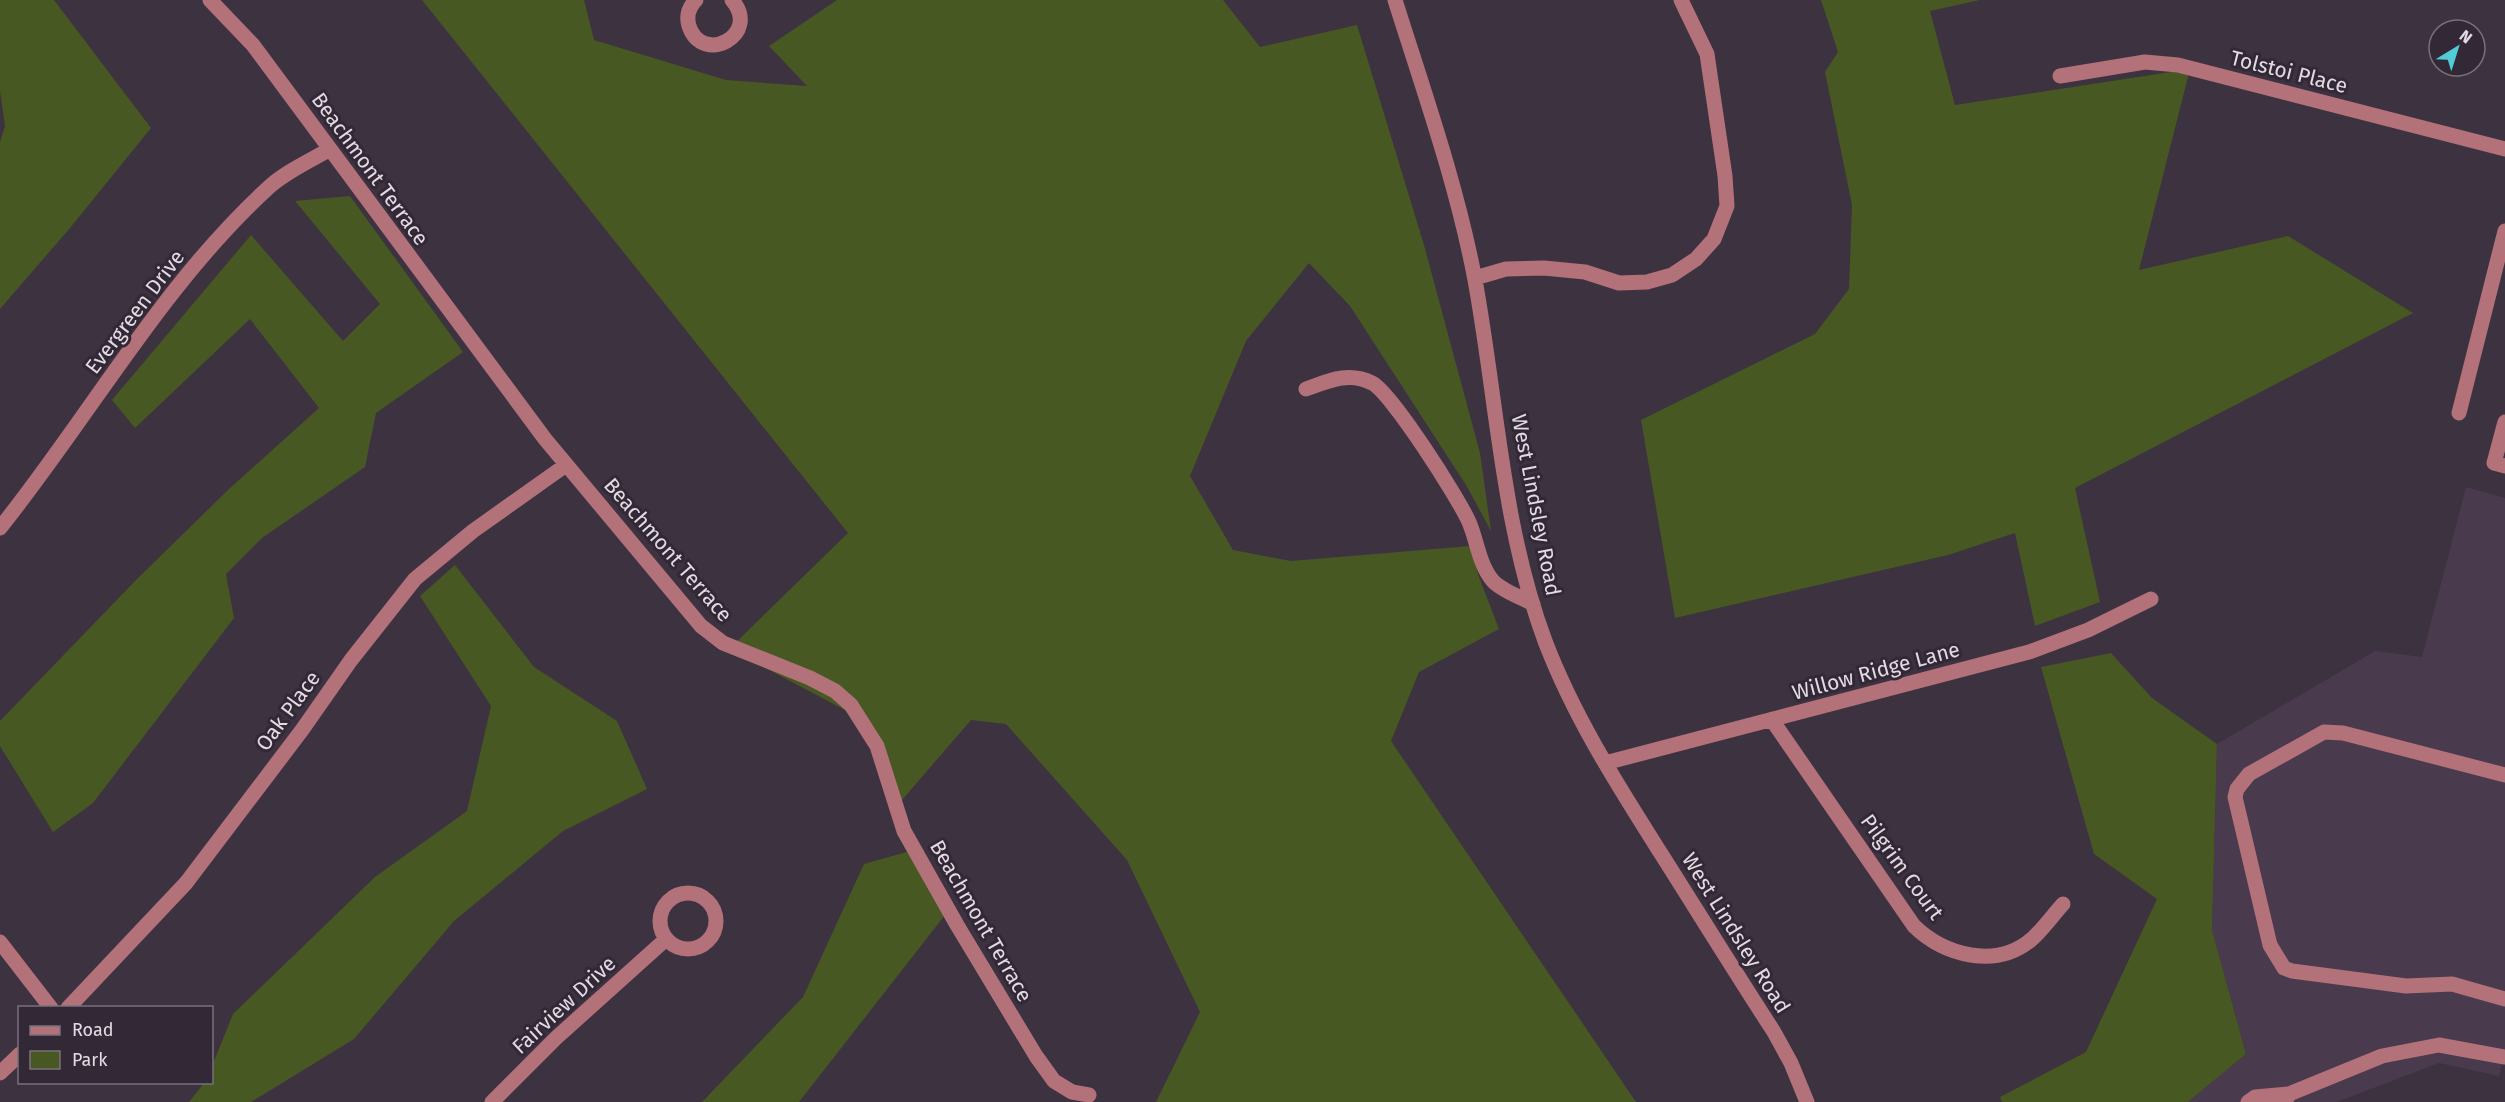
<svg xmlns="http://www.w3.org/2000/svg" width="2505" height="1102" viewBox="0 0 2505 1102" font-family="'Fira Sans',sans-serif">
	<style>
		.built { fill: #493a4d }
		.green { fill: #475823 }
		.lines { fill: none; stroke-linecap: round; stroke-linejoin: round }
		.minor { stroke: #b3717a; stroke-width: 15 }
		.labels { text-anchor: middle; stroke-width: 6; stroke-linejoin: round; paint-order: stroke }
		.street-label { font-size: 21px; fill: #e2dbe4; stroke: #332836 }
	</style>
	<rect width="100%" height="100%" fill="#3d3240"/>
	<path class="built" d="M2466,487l39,11v553l-6,25 -60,-13 -102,39h-149l58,-48 -34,-124 5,-186 158,-93 47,6z"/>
	<path class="green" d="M0,0h54l97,128 -81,100 -70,81v-167l5,-16 -5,-35z
		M422,0h162l10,40 132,40 81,6 -38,-40 68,-46h386l37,47 97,-22 67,220 56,208 11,78 -25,-46 -116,-179 -41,-43 -63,78 -56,135 43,74 58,11 179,-15 9,31 20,52 -80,43 -28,69 245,361h-480l44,-90 -73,-152 -121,-136 -35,-4 -75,87 -34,-88 -133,-70 119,-116z
		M1821,0h159l-50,11 25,94 235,-36 -51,201 149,-34 125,77 -338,175 25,114 -65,24 -20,-93 -67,22 -273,63 -34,-198 174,-86 34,-45 3,-84 -27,-133 13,-20z
		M350,196l113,156 -87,61 -11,54 -103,71 -36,36 8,44 -141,185 -40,29 -53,-86v-25l136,-141 94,-92 89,-80 -69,-89 -115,109 -23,-28 139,-165 92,106 37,-37 -85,-103z
		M455,565l79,102 83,54 30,68 -84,42 -109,90 -100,118 -103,63h-62l15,-19 8,-1v-16l21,-52 142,-137 92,-66 24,-105 -71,-110z
		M2111,653l41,45 65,46 -5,186 34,124 -58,48h-186l-2,-5 86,-45 71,-153 -63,-45 -53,-187z
		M910,851l35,64 -146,187h-97l101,-105 61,-133z"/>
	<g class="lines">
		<path class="minor" d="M210,0l43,45 292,394 156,187 22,17 87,35 25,13 16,14 26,41 27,85 53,94 79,131 18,25 18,11 17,3
			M696,0c-7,7 -10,16 -7,26 13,40 73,9 43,-26
			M1395,0c29,92 62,185 80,280 22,120 27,246 70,361 29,76 72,143 115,211 38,60 75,120 114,180l17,31 16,39
			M2060,76l85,-14 33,3 327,84
			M1475,278l31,-9 38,-1 41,4 34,11 28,-1 25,-7 24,-16 18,-20 13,-33 -2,-30 -18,-122 -26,-54
			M1306,389c22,-8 43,-18 66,-6 19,9 87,116 97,139 8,18 10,43 24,59 9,10 28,16 40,23
			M2459,413l46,-182
			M2505,422l-11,41 11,3
			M0,528c90,-112 161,-242 268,-340 17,-16 42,-27 62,-39
			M1772,720l142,206c30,29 82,44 118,13 11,-10 21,-24 31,-35
			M1605,763l424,-111 59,-22 63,-31
			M2505,775l-162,-42 -19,-1 -75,42 -12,15 -2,8 35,148 14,23 8,3 114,15 46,-2 53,15
			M660 921a28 28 0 1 1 56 0a28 28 0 1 1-56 0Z
			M0,942l51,66
			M68,1008l118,-125 116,-153 49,-70 64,-81 58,-48 93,-66
			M0,1073l20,-19
			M492,1102l64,-64 109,-98
			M2248,1102l7,-5 34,-3
			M2285,1102l4,-8 93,-38 57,-11 66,12"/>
	</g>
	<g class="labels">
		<g class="street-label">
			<text transform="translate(2289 72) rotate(14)" y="7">Tolstoi Place</text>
			<text transform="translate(370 169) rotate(54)" y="7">Beachmont Terrace</text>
			<text transform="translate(135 312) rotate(-53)" y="7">Evergreen Drive</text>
			<text transform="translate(1536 505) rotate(79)" y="7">West Lindsley Road</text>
			<text transform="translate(668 550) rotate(49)" y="7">Beachmont Terrace</text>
			<text transform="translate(1876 671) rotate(-15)" y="7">Willow Ridge Lane</text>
			<text transform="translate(288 711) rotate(-54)" y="7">Oak Place</text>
			<text transform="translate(1902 867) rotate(54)" y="7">Pilgrim Court</text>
			<text transform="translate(981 921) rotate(60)" y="7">Beachmont Terrace</text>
			<text transform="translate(1736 933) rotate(58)" y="7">West Lindsley Road</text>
			<text transform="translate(564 1005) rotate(-43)" y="7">Fairview Drive</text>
		</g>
	</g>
	<rect x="18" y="1006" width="195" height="78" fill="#332836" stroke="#79707c" stroke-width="1.5"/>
	<rect x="30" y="1026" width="30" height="9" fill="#b3717a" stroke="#79707c" stroke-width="1.5"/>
	<text x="72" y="1036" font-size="18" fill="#e2dbe4">Road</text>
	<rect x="30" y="1051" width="30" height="18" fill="#475823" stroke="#79707c" stroke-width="1.5"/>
	<text x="72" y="1066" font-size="18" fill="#e2dbe4">Park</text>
	<g transform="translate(2457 48) rotate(38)"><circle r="28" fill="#332836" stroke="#79707c" stroke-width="1.5"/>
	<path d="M0-4.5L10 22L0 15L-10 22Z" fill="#52cbd9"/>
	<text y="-9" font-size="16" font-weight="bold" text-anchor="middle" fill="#e2dbe4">N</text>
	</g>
</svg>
